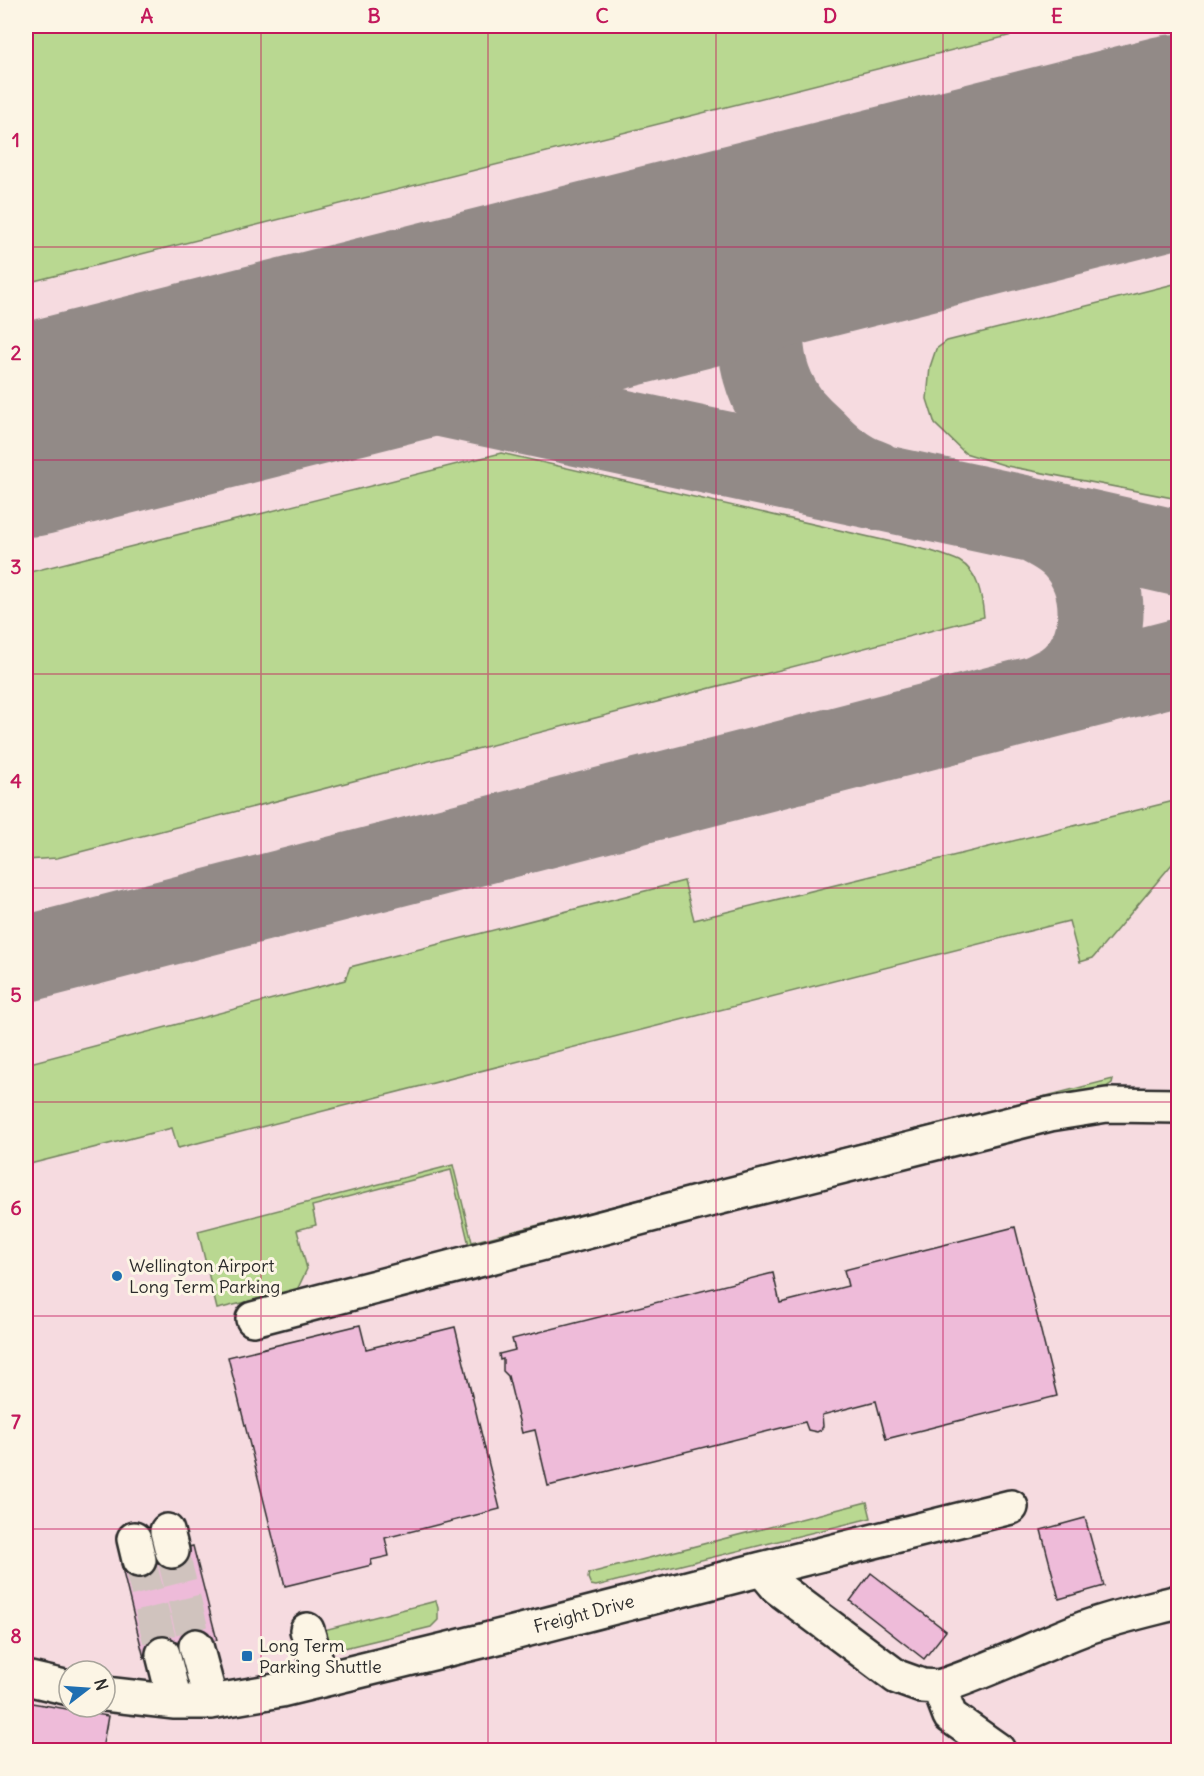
<svg xmlns="http://www.w3.org/2000/svg" width="1204" height="1776" viewBox="0 0 1204 1776" font-family="Delius,sans-serif">
	<style>
		.built { fill: #f6dbe0; fill-rule: evenodd }
		.green { fill: #b9d891; stroke: #72825e; stroke-width: 1.5 }
		.lines { fill: none; stroke-linecap: round; stroke-linejoin: round }
		.taxiway { stroke: #928a87; stroke-width: 86 }
		.runway { stroke: #928a87; stroke-width: 212 }
		.building { fill: #eebbd9; stroke: #2b2b2b; stroke-width: 1.5 }
		.minor-tunnel { stroke: #d0c3be; stroke-width: 33; stroke-dasharray: 33 16; stroke-linecap: butt }
		.minor-casing { stroke: #2b2b2b; stroke-width: 38 }
		.minor { stroke: #fcf5e5; stroke-width: 33 }
		.grid { fill: none; stroke: #c2185b; stroke-width: 1.5; stroke-opacity: 0.55 }
		.poi-dot { fill: #1f6fb2; stroke: #fcf5e5; stroke-width: 2 }
		.labels { text-anchor: middle; stroke-width: 6; stroke-linejoin: round; paint-order: stroke }
		.poi-label { font-size: 18px; fill: #2b2b2b; stroke: #fcf5e5; text-anchor: start }
		.street-label { font-size: 18px; fill: #2b2b2b; stroke: #fcf5e5 }
		.neatline { fill: none; stroke: #c2185b; stroke-width: 2 }
		.grid-label { font-size: 20px; text-anchor: middle; font-weight: bold; fill: #c2185b }
	</style>
	<rect width="100%" height="100%" fill="#f9e9e3"/>
	<filter id="ink" filterUnits="userSpaceOnUse"><feTurbulence type="fractalNoise" baseFrequency=".0167" numOctaves="2"/><feDisplacementMap in="SourceGraphic" scale="12" xChannelSelector="R" yChannelSelector="G"/><feConvolveMatrix kernelMatrix="1 2 1 2 8 2 1 2 1" color-interpolation-filters="sRGB"/></filter>
	<g filter="url(#ink)">
		<path class="built" d="M26,26h1152v1724h-1152zM69,1671h36v36h-36z"/>
		<path class="green" d="M26,26h1022l-1022,257z
			M1178,283v216l-171,-33 -42,-13 -30,-29 -8,-25 3,-32 6,-18 11,-8z
			M501,453l430,98c9,3 19,6 28,10 20,11 23,36 25,56l-927,241 -31,2v-287z
			M1178,800v57l-85,101 -13,4 -11,-41 -891,227 -6,-20 -146,37v-101l319,-84 5,-13 334,-86 10,39z
			M1113,1079l-1,4 -9,6 -634,156 -18,-75 -139,36 4,19 -19,5 10,39 -10,21 -80,19 -19,-78 255,-66 19,77z
			M867,1502l4,16 -275,68 -5,-1 -3,-7 1,-5 5,-1z
			M436,1601l2,7v12l-7,7 -95,23 -6,-1 -9,-7 3,-12z"/>
		<g class="lines">
			<path class="taxiway" d="M856,221c-23,12 -54,21 -70,43 -35,46 -32,107 2,153 7,8 15,16 23,23 16,17 36,35 59,42
				M176,393l91,-14 60,-2 68,7 642,137 141,32
				M1037,521c14,7 28,14 39,26 35,38 33,104 -9,136 -8,6 -19,10 -28,15
				M26,959l1152,-297"/>
			<path class="runway" d="M26,431l1152,-291"/>
		</g>
		<path class="building" d="M1015,1227l42,169 -171,43 -10,-38 -54,14 1,11 -2,4 -4,2 -9,-2 -3,-8 -257,64 -13,-56 -13,3 -14,-57 -5,-5v-12l-3,1 -1,-6 16,-4 -3,-11 261,-66 7,30 68,-17 -4,-16z
			M360,1325l6,24 89,-22 45,182 -115,29 4,18 -18,4 1,5 -87,21 -57,-229z
			M1085,1518l19,68 -45,13 -18,-69z
			M193,1546l24,94 -73,18 -23,-94z
			M871,1573l75,58 -22,28 -74,-58z
			M26,1702l82,14 -6,34h-76z"/>
		<g class="lines">
			<path class="minor-tunnel" d="M172,1551l24,95
				M139,1560l24,94"/>
			<defs>
				<path id="minor" d="M253,1319l444,-116 353,-89 57,-9 71,1
					M167,1531l5,20
					M134,1539l5,21
					M762,1569l249,-62
					M307,1630l15,50
					M196,1646l15,56
					M163,1654l12,48
					M26,1678l43,10
					M939,1687c50,-16 97,-40 146,-59 30,-11 62,-18 93,-26
					M105,1694l70,8h36l70,-12 209,-51 272,-70 16,19 119,89 25,9 17,1 11,29 48,34"/>
			</defs>
			<use href="#minor" class="minor-casing"/>
			<use href="#minor" class="minor"/>
		</g>
	</g>
	<path class="grid" d="M261,26v1724M488,26v1724M716,26v1724M943,26v1724M26,247h1152M26,460h1152M26,674h1152M26,888h1152M26,1102h1152M26,1316h1152M26,1529h1152"/>
	<g class="poi-dot">
		<circle cx="117" cy="1276" r="6"/>
		<rect x="241" y="1650" width="12" height="12" rx="3"/>
	</g>
	<g class="labels">
		<g class="poi-label">
			<text x="129" y="1272">Wellington Airport<tspan x="129" dy="21">Long Term Parking</tspan></text>
			<text x="259" y="1652">Long Term<tspan x="259" dy="21">Parking Shuttle</tspan></text>
		</g>
		<g class="street-label">
			<text transform="translate(584 1614) rotate(-15)" y="6">Freight Drive</text>
		</g>
	</g>
	<rect width="1204" height="1776" fill="none" stroke="#fcf5e5" stroke-width="66"/>
	<g transform="translate(87 1689) rotate(73)"><circle r="28" fill="#fcf5e5" stroke="#a8a49b" stroke-width="1.5"/>
	<path d="M0-4.5L10 22L0 15L-10 22Z" fill="#1f6fb2"/>
	<text y="-9" font-size="16" font-weight="bold" text-anchor="middle" fill="#2b2b2b">N</text>
	</g>
	<rect x="33" y="33" width="1138" height="1710" class="neatline"/>
	<g class="grid-label">
		<text x="147" y="23">A</text>
		<text x="374" y="23">B</text>
		<text x="602" y="23">C</text>
		<text x="830" y="23">D</text>
		<text x="1057" y="23">E</text>
		<text x="16" y="147">1</text>
		<text x="16" y="360">2</text>
		<text x="16" y="574">3</text>
		<text x="16" y="788">4</text>
		<text x="16" y="1002">5</text>
		<text x="16" y="1215">6</text>
		<text x="16" y="1429">7</text>
		<text x="16" y="1643">8</text>
	</g>
</svg>
